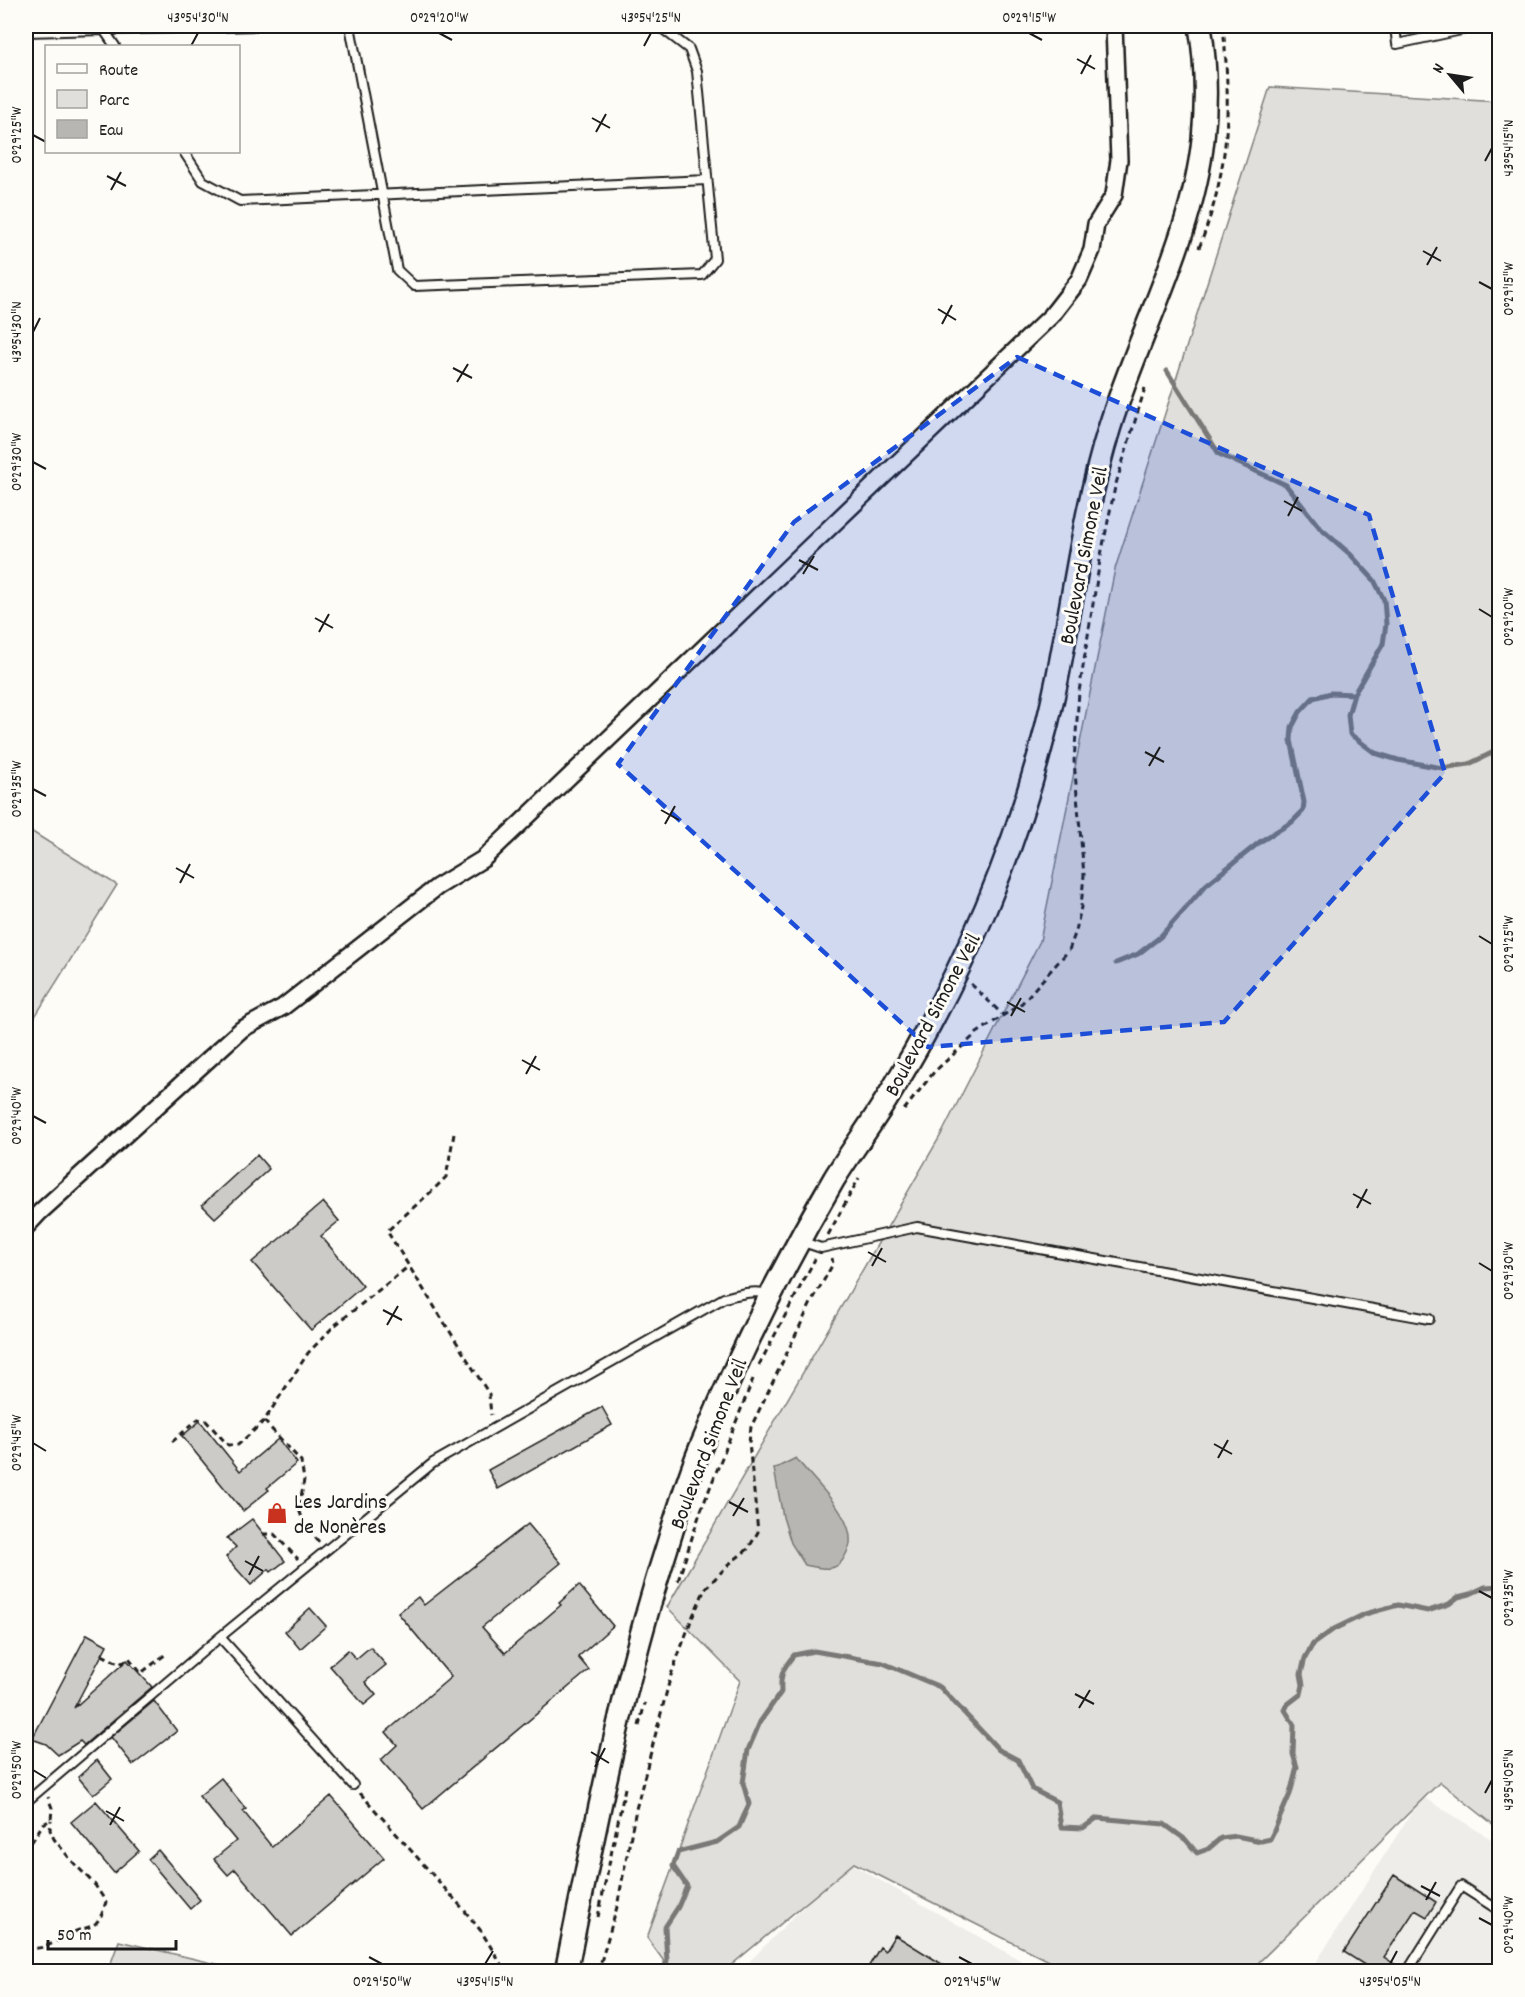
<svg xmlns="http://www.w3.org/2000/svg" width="1525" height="1997" viewBox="0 0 1525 1997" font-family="Dekko,sans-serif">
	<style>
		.built { fill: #eeede9 }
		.green { fill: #e0dfdb; stroke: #7e7e7c; stroke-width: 1.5 }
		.water { fill: #b7b6b2; stroke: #797876; stroke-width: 1.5 }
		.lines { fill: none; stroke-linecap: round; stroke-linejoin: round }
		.stream { stroke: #797876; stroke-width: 5 }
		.building { fill: #cccbc8; stroke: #1c1c1c; stroke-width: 1.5 }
		.service-casing { stroke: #1c1c1c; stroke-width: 12 }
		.minor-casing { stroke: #1c1c1c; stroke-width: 20 }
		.secondary-casing { stroke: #1c1c1c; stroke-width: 26 }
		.path { stroke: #1c1c1c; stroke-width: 3; stroke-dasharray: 6 4.5; stroke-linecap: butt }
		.service { stroke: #fdfcf7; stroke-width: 8 }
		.minor { stroke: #fdfcf7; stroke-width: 15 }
		.secondary { stroke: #fdfcf7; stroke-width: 21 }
		.marked { fill: #1d4ed8; fill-opacity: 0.2; stroke: #1d4ed8; stroke-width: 4.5; stroke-dasharray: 12 8; stroke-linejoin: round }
		.ticks { fill: none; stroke: #1c1c1c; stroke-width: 2 }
		.labels { text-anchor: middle; stroke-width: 6; stroke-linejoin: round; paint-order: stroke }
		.street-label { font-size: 22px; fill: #1c1c1c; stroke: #fdfcf7 }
		.poi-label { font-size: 22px; fill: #1c1c1c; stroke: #fdfcf7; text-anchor: start }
		.neatline { fill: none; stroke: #1c1c1c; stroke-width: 2 }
		.ticks-label { font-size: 15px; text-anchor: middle; fill: #1c1c1c }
	</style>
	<rect width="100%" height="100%" fill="#fdfcf7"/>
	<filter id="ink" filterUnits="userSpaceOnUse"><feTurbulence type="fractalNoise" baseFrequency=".0167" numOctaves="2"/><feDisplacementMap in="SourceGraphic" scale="12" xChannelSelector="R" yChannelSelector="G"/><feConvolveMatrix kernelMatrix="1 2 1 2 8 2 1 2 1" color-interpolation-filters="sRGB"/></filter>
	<g filter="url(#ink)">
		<path class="built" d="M1422,1796l77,48v127l-189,1z
			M848,1862l191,109 -300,1z"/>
		<path class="green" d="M1270,87l229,14v1728l-59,-47 -190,189h-181l-215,-108 -130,108h-53l-24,-33 93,-257 -73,-74 275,-474 98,-192 75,-372z
			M26,828l91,57 -91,146z
			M119,1941l127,30h-138z"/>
		<path class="water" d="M796,1458c16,22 57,56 54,85 0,4 -3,9 -5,13 -8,18 -25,12 -40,9l-14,-22 -8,-26 -9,-48z"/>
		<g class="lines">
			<path class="stream" d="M1167,371l52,83 67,31 34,43 30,26 24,26 10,20 2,24 -3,20 -29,50 -6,21 2,19 25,19 23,7 44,8 27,-4 31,-15
				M1116,963l22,-9 22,-17 46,-52 55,-44 31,-19 11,-11 1,-9 -13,-62 1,-13 8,-15 13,-14 18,-5 23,1
				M662,1972l5,-11 -2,-34 13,-20 9,-21 -14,-20 5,-14 39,-10 22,-15 10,-23 -6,-21 5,-33 12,-28 21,-30c-1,-18 2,-24 13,-37l20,-4 69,12 57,24 59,63 19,10 14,29 25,13 4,25 22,1 14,-10 67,6 22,16 11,13 11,-4 13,-11 15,-2 25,5 9,-2 3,-6 17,-39 7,-27 -4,-13 1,-29 -9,-15 3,-6 13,-10 2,-9 -2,-11 4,-16 8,-14 21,-15 31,-15 33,-9 30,6 21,-7 9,-7 12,-3 15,-7 15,-1"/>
		</g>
		<path class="building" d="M257,1155l12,14 -54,49 -13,-13z
			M323,1202l16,19 -18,15 42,50 -52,44 -59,-68z
			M602,1407l10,18 -114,64 -10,-19z
			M200,1421l40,50 38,-32 19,24 -30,25 2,2 -26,21 -61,-75z
			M252,1519l33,42 -14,11 -2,-3 -18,16 -25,-28 10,-10 -9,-9z
			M528,1524l33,39 -79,64 23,26 56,-48 -2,-2 20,-18 34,41 -35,31 11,13 -166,139 -42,-49 16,-15 -11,-13 65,-55 -53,-64 20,-16 6,8z
			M310,1608l16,18 -26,23 -15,-18z
			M87,1634l20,11 -33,63 53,-48 25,27 -68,58 -4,-4 -22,14 -12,-11 -14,-5z
			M370,1647l16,18 -21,17 11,13 -12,10 -34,-39 18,-16 8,9z
			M154,1701l23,30 -44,34 -22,-28z
			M97,1760l15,19 -19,16 -15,-18z
			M221,1778l25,31 -3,2 29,36 59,-51 53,62 -92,78 -57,-67 -7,6 -14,-16 22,-18 -37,-45z
			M96,1801l43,50 -25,22 -43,-51z
			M158,1850l42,50 -10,9 -42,-50z
			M1394,1875l42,27 -9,15 -12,-7 -31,47 18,12 -1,2h-27l-30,-19z
			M895,1935l58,36h-87l14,-24 5,4z"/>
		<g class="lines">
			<defs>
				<path id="service" d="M350,26l47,244 17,16 288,-11 13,-16 -18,-188 -8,-22 -30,-23
					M1395,26l2,18 83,-18
					M104,30l11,16
					M26,32l230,-6
					M184,152l19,29 37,20 467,-21
					M800,1241l21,7 96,-21 512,92
					M220,1637l133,148
					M26,1802l194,-165 213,-174 291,-165c16,-4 29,-8 45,-4
					M1407,1972l54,-86 39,25"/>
				<path id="minor" d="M26,1227l14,-15 202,-183 41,-22 154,-120 46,-28 568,-543 28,-36 13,-30 4,-26 18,-29 5,-35 -5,-134"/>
				<path id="secondary" d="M566,1972c29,-144 56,-285 101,-425 10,-33 20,-66 33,-98 38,-93 83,-183 134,-270 18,-29 39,-57 57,-87 36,-59 68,-121 95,-184 31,-74 55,-150 71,-228 17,-85 27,-171 53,-254 29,-93 83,-190 93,-287 4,-38 3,-76 -3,-113"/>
			</defs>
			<use href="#service" class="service-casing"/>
			<use href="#minor" class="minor-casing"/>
			<use href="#secondary" class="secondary-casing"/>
			<path class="path" d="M1199,248c31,-79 32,-140 24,-222
				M971,984l33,32
				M904,1110l30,-38 43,-39 45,-30 47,-53 7,-19 5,-24 3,-32 -10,-114 5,-69 21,-132 15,-73 30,-99
				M454,1134l-8,43 -13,13 -46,41 102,163 2,21
				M828,1235l31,-57
				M759,1365l56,-106
				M172,1442l26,-23 8,2 22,24h10l26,-24
				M263,1534h11l24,25
				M319,1542l-15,-18 -5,-15 5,-29 -3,-19 -37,-40 44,-68 26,-27 75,-60
				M678,1581l22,-68 53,-134
				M102,1655l18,9 9,-6 12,15 25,-19
				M639,1726l6,-23
				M360,1793l104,117 17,21 25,41
				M26,1851l17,-27 8,-4 1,-12 -4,-11
				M598,1917l27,-129
				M26,1946c17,8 33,-8 48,-14 7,-4 16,-3 22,-9 6,-6 7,-13 10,-21l-11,-17 -24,-25 -17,-21 -4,-9 1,-10
				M598,1972l19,-65 19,-98 35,-134 21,-57 13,-29 24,-25 19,-15 10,-17 -9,-90 2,-15 60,-124 22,-39 -1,-6"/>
			<use href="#service" class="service"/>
			<use href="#minor" class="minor"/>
			<use href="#secondary" class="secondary"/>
		</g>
	</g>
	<path class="marked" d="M1017,357l352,158 76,258 -221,249 -296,25 -310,-283 176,-242z"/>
	<path class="ticks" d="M439,33l13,7M1029,33l13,7M191,46l7,-13M644,46l7,-13M1077,59l18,10M1081,74l10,-19M592,118l18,10M596,132l10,-18M33,135l13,7M1485,161l7,-13M107,176l19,10M111,190l10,-18M1423,251l18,10M1427,265l10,-18M1479,282l13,7M938,309l18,11M942,324l10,-19M33,332l7,-14M453,368l19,10M457,382l11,-18M33,462l13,7M1284,501l18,10M1288,516l10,-19M799,560l19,10M803,574l11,-18M1479,609l13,8M315,618l18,10M319,632l10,-18M1145,752l19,10M1149,766l11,-19M33,789l13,7M661,810l18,10M665,824l10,-18M176,868l18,10M180,883l10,-19M1479,936l13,8M1007,1002l18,10M1011,1016l10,-18M522,1060l18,10M526,1074l10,-18M33,1116l13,7M1353,1194l18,10M1357,1208l10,-19M868,1252l18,10M1479,1263l13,8M872,1266l10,-18M383,1310l19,10M387,1325l11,-19M33,1443l13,8M1214,1444l18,10M1218,1458l10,-18M729,1502l19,10M733,1516l11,-18M245,1561l18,10M249,1575l10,-19M1479,1591l13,7M1075,1694l19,10M1079,1708l11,-18M591,1752l18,11M595,1767l10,-19M33,1770l13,8M1485,1793l7,-13M106,1811l18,10M110,1825l10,-18M1421,1886l19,10M1426,1900l10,-18M1479,1918l13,7M369,1957l13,7M959,1957l13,7M485,1964l8,-13M1390,1964l7,-13"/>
	<defs>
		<symbol id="shop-bare" viewBox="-9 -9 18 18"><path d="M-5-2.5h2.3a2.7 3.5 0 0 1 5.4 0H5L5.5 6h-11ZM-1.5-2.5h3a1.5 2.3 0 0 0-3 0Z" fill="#c8321e" stroke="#fdfcf7" stroke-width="2.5" paint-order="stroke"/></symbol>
	</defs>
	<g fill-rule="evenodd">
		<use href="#shop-bare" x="262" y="1498" width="30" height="30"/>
	</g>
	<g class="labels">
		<g class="street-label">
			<text transform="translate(1082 555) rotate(-79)" y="8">Boulevard Simone Veil</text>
			<text transform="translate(931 1014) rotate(-62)" y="8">Boulevard Simone Veil</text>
			<text transform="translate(707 1443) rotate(-69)" y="8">Boulevard Simone Veil</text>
		</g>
		<g class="poi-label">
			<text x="294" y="1508">Les Jardins<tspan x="294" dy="25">de Nonères</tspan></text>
		</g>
	</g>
	<rect width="1525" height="1997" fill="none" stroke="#fdfcf7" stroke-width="66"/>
	<rect x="45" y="45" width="195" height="108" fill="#fdfcf7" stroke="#a3a29f" stroke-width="1.5"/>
	<rect x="57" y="64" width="30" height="9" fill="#fdfcf7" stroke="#a3a29f" stroke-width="1.5"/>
	<text x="99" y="75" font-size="18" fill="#1c1c1c">Route</text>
	<rect x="57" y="90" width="30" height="18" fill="#e0dfdb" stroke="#a3a29f" stroke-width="1.5"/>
	<text x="99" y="105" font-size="18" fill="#1c1c1c">Parc</text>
	<rect x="57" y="120" width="30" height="18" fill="#b7b6b2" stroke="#a3a29f" stroke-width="1.5"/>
	<text x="99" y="135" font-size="18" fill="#1c1c1c">Eau</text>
	<g transform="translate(1450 75) rotate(299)" stroke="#fdfcf7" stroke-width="4.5" paint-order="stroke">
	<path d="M0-4.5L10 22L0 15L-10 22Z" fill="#1c1c1c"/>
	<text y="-9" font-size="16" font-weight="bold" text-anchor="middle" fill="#1c1c1c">N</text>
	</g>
	<path d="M48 1940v9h128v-9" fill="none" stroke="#1c1c1c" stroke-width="3"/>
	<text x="57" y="1940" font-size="18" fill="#1c1c1c" stroke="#fdfcf7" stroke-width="4.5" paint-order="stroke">50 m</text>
	<rect x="33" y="33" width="1459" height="1931" class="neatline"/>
	<g class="ticks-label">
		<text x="198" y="22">43°54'30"N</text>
		<text x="439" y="22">0°29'20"W</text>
		<text x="651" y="22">43°54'25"N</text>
		<text x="1029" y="22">0°29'15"W</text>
		<text transform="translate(16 135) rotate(-90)" y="5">0°29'25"W</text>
		<text transform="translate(1508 148) rotate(-90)" y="5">43°54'15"N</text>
		<text transform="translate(1508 289) rotate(-90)" y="5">0°29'15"W</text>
		<text transform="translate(16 332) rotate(-90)" y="5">43°54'30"N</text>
		<text transform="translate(16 462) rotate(-90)" y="5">0°29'30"W</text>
		<text transform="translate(1508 617) rotate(-90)" y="5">0°29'20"W</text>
		<text transform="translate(16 789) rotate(-90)" y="5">0°29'35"W</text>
		<text transform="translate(1508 944) rotate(-90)" y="5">0°29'25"W</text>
		<text transform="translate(16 1116) rotate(-90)" y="5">0°29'40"W</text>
		<text transform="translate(1508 1271) rotate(-90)" y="5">0°29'30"W</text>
		<text transform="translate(16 1443) rotate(-90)" y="5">0°29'45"W</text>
		<text transform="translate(1508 1598) rotate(-90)" y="5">0°29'35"W</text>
		<text transform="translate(16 1770) rotate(-90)" y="5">0°29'50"W</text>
		<text transform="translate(1508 1780) rotate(-90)" y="5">43°54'05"N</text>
		<text transform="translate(1508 1925) rotate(-90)" y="5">0°29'40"W</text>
		<text x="382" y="1986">0°29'50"W</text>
		<text x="485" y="1986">43°54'15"N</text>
		<text x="972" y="1986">0°29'45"W</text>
		<text x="1390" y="1986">43°54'05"N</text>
	</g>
</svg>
